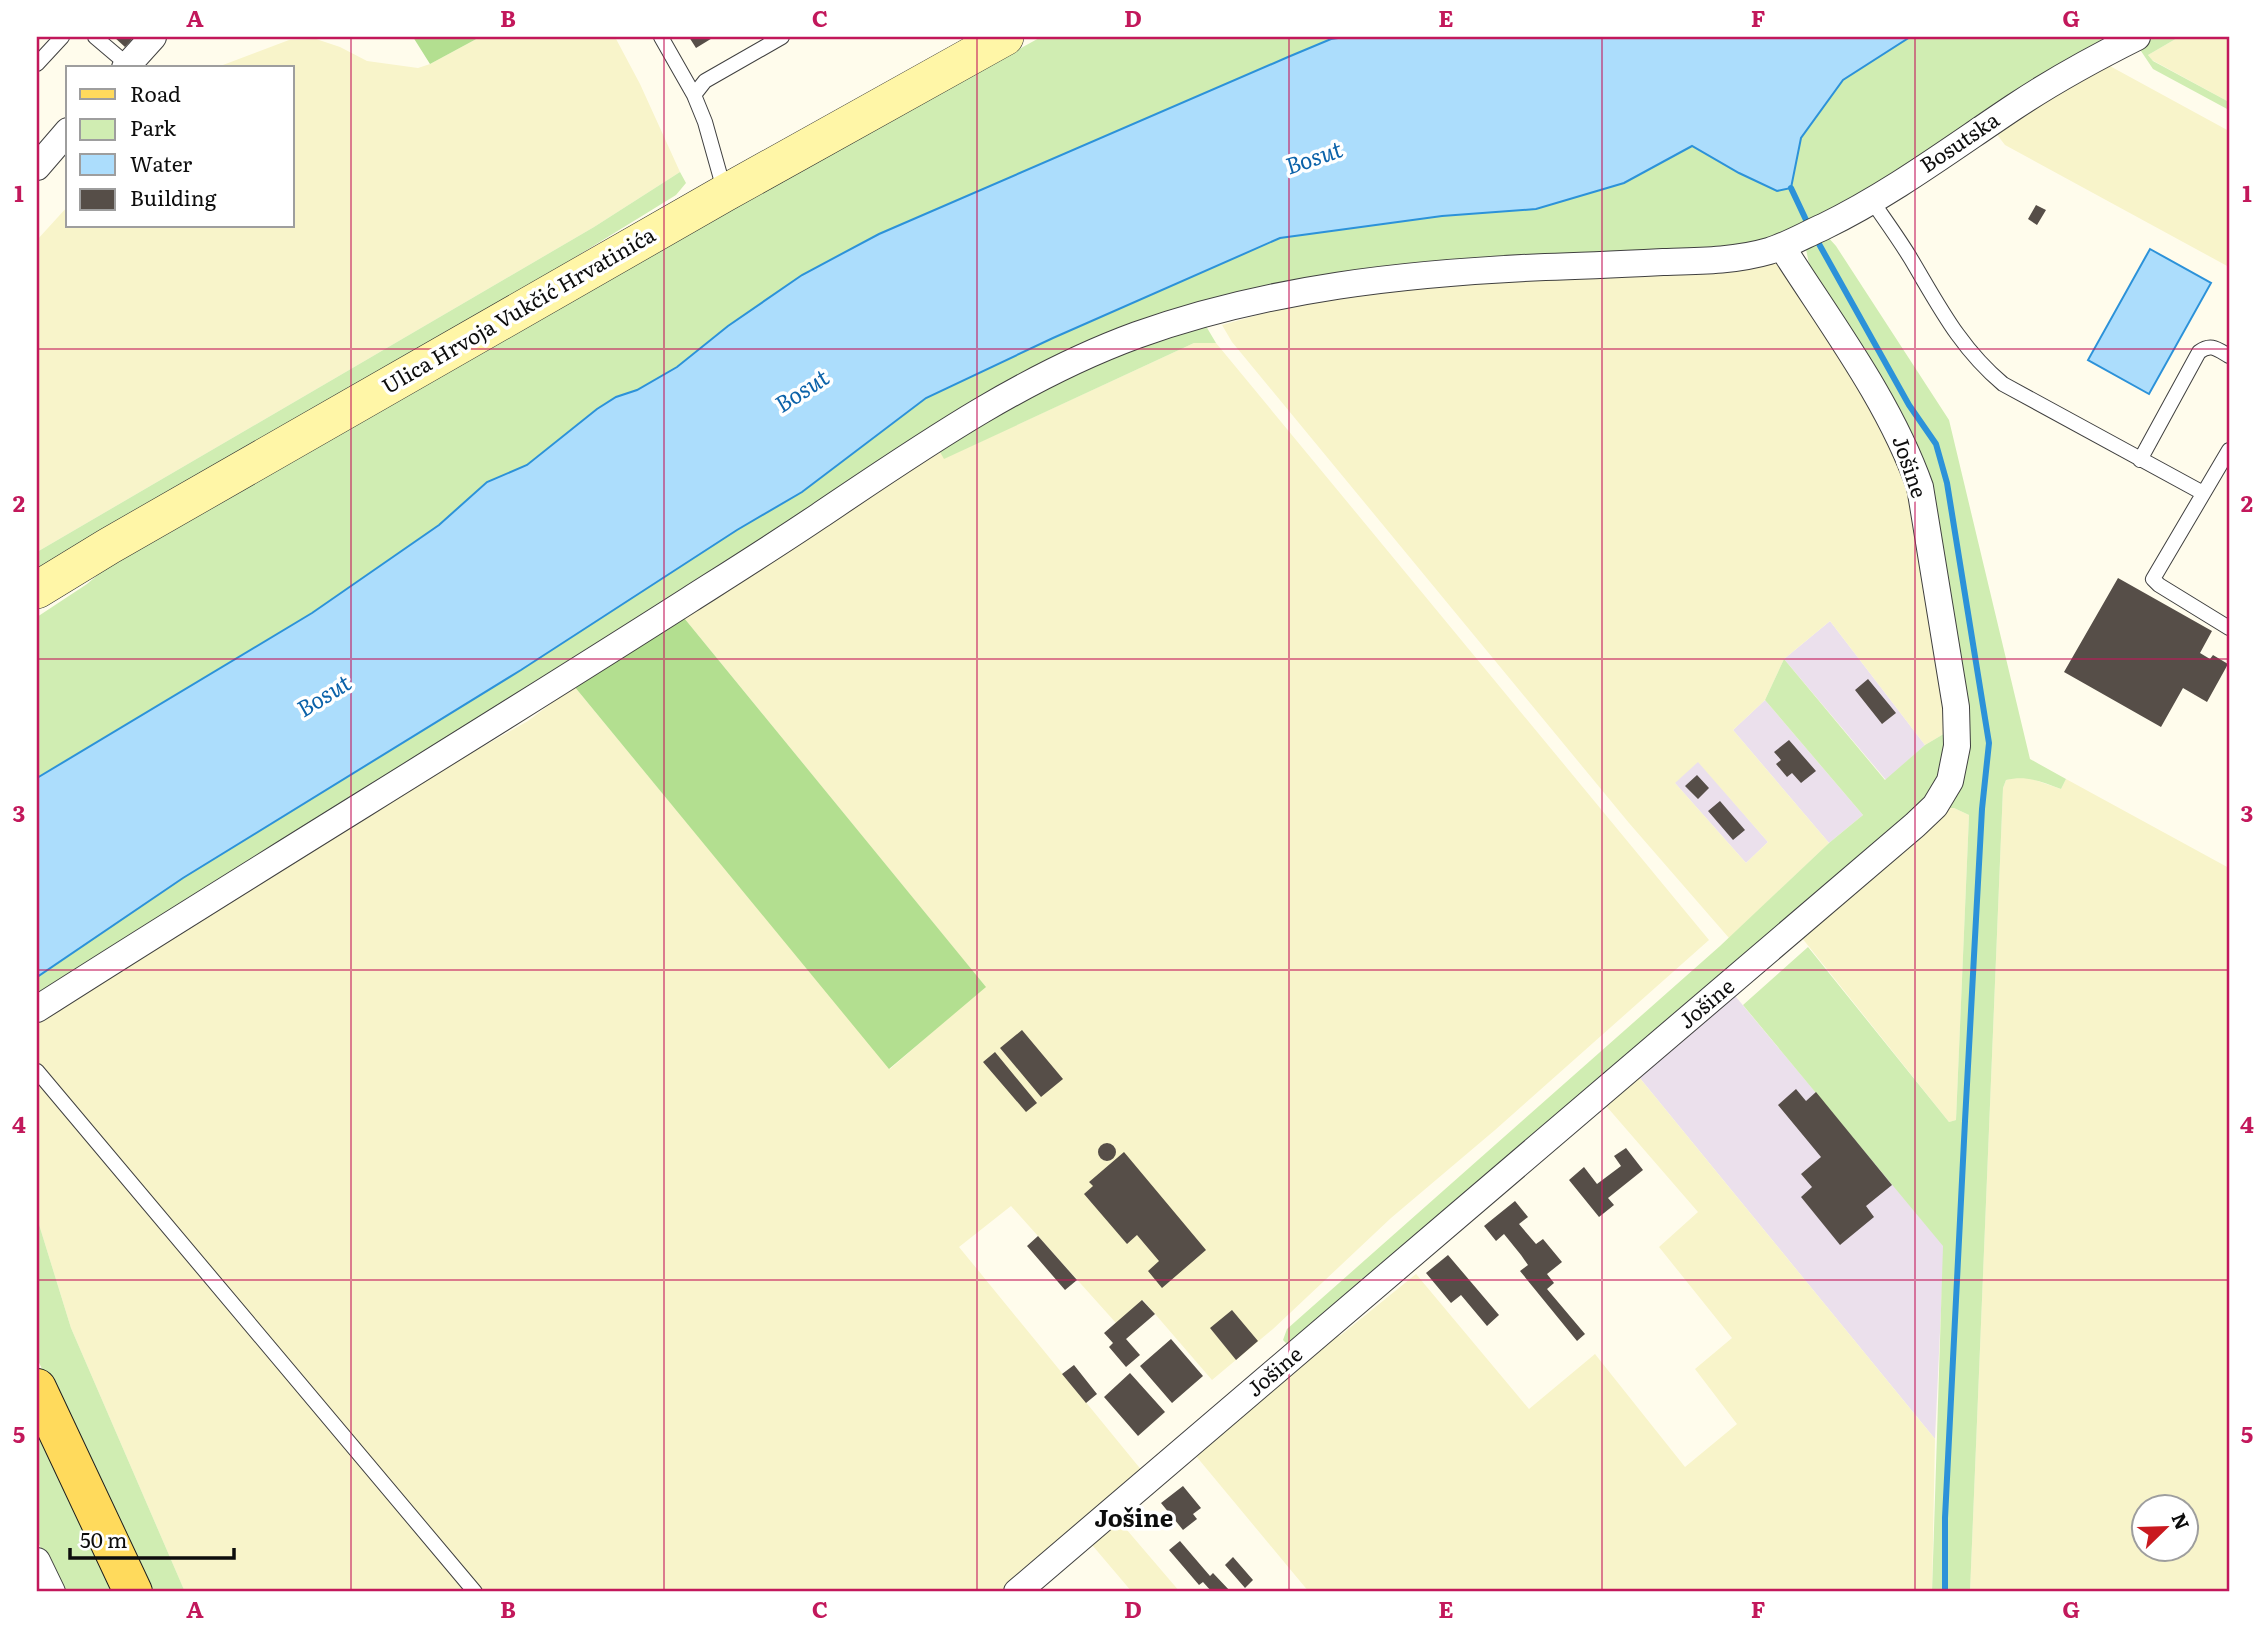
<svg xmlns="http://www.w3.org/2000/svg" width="2266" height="1629" viewBox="0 0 2266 1629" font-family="Literata,serif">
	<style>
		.industrial { fill: #ebe0ec }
		.farmland { fill: #f8f4ca; fill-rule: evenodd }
		.green { fill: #d0edb2 }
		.forest { fill: #b3df90 }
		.water { fill: #acddfc; stroke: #2c92d9; stroke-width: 2 }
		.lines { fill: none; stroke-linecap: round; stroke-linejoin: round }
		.stream { stroke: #2c92d9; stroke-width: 6 }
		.building { fill: #564e48 }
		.service-casing { stroke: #404040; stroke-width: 16 }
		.minor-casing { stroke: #404040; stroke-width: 28 }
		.secondary-casing { stroke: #2f2f2f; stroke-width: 38 }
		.primary-casing { stroke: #1e1e1e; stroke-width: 40 }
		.service { stroke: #fff; stroke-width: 14 }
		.minor { stroke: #fff; stroke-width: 26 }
		.secondary { stroke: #fff6a7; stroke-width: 37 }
		.primary { stroke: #ffda5c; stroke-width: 38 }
		.grid { fill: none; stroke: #c2185b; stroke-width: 2; stroke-opacity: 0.55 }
		.labels { text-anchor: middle; stroke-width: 7; stroke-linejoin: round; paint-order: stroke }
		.street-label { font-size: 21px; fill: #0d0d0d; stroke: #fff }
		.water-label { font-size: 23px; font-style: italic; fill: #0b62a9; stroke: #fff }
		.quarter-label { font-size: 24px; font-weight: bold; fill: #0d0d0d; stroke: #fff }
		.neatline { fill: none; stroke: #c2185b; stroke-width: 2.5 }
		.grid-label { font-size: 23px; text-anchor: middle; font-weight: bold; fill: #c2185b }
	</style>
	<rect width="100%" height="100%" fill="#fffcec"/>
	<path class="industrial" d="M1830,621l95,124 -39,35 -102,-121z
		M1765,700l98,115 -34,28 -96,-113z
		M1698,761l70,81 -22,21 -72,-81z
		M1731,991l213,255 -9,193 -301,-368z"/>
	<path class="farmland" d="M480,37h135l25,47 40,88 -86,55 -557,325v-312l31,-34v20h224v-158h-77l74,-28 27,-1 24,8 27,14 51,7 12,-4z
		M2179,37h50v65l-77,-42 -4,-5z
		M2108,65l121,66v136l-224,-122 -10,-13z
		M1775,262l7,3 102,156 22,48 41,263 -22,13 -95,-124 -46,38 -19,41 -32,30 96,113 -100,95 -100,-115 -397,-481 -10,-17 103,-29 87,-11zM1698,762l70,80 -22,21 -71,-80z
		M1194,343h22l493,597 -214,190 -104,88 -118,111 -61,51 -69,-80 -27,23 -105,-117 -52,41 184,225 -141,120h-428l-2,-2 -2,2h-86l-447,-530v-46l281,-176 210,-119 46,-35 316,383 95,-83 -305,-373 256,-168 9,13z
		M2018,777l11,1 32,11 5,-10 163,89v724h-259l33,-804 3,-8zM2144,1506h42v42h-42z
		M1945,808h9l15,7 -13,305 -7,2 -151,-189z
		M1634,1071l301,368 -3,153h-623l-118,-142 135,-108 15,-7 75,-61 113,135 66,-55 90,113 52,-43 -42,-55 37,-31 -73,-91 39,-35 -97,-112z
		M37,1081l432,511h-284l-114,-264 -34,-110z
		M1115,1516l65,76h-48l-45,-53z"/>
	<path class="green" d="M1041,37h304l-14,2 -43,18 -409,177 -77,41 -74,51 -51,41 -40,23 -21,7 -19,12 -70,56 -40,17 -48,43 -127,88 -275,165v-161l50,-33 33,-28 584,-335z
		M1910,37h208l-181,111 -142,83 -64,17 -323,18 -336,88 -1035,645v-22l146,-99 338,-208 216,-140 65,-38 124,-94 127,-60 227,-100 162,-22 94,-7 88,-26 68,-37 47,27 38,18 14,-3 10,-50 42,-58z
		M2154,37h25l-31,18 5,6 76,41v8l-76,-41 -14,-21z
		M680,172l6,11 -10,12 -112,69 -27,22 -500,289v-23l557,-325z
		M1827,236l9,10 113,174 81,339 36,20 -5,10c-19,-7 -34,-14 -55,-9l-3,8 -33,804h-38l11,-346 -200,-241 65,-58 141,175 7,-2 13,-305 -15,-7h-9l18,-38 -29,-263 -10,-47 -11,-23 -102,-163 -5,-25z
		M1203,321l13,22h-22l-250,116 -8,-14 87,-50z
		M1784,659l101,121 40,-35 22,-13v12l-15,54 -644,547 -5,-5 4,-11 433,-383 109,-103 34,-28 -98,-115z
		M37,1218l34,110 114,264h-37l-59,-118 -52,-116z
		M37,1427l80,165h-55l-25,-52z"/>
	<path class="forest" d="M413,37h67l-50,27z
		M680,613l306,374 -97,82 -315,-383z"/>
	<path class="water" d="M1345,37h565l-67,43 -42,58 -10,50 -14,3 -38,-18 -47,-27 -68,37 -88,26 -94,7 -162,22 -227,100 -127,60 -124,94 -65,38 -216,140 -338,208 -146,99v-199l275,-165 127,-88 48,-43 40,-17 70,-56 19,-12 21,-7 40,-23 51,-41 74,-51 77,-41 409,-177 43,-18z
		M2150,249l61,34 -62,111 -61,-34z"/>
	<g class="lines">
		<path class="stream" d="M1791,188l16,34
			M1819,244l90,161 27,39 11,39 42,260 -7,66 -17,312 -20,397v74"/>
	</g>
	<path class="building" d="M114,37h20l-9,10z
		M689,37h25l-18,11z
		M2036,205l10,5 -9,15 -9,-6z
		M2118,578l94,53 -12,22 10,6 3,-4 15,9 -21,38 -24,-14 -22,39 -97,-55z
		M1868,679l28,34 -14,11 -27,-34z
		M1789,740l27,31 -15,12 -9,-10 -5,4 -11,-13 5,-4 -7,-8z
		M1697,775l12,13 -11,11 -13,-13z
		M1720,801l25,29 -12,10 -25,-29z
		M1022,1030l41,49 -22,18 -41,-49z
		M995,1052l42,51 -11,9 -43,-50z
		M1796,1089l10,12 10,-9 76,93 -26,21 8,11 -34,28 -39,-48 11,-10 -11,-13 20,-17 -43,-52z
		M1098 1152a9 9 0 1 1 18 0a9 9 0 1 1-18 0Z
		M1626,1148l17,22 -35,28 6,7 -15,12 -30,-37 15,-13 13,17 24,-18 -7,-10z
		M1124,1152l82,98 -44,38 -14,-17 11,-10 -22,-26 -10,9 -43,-50 9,-8 -4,-4z
		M1515,1201l13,16 -9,7 17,20 7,-5 19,23 -15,12 7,9 -7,6 38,45 -8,7 -57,-70 8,-6 -7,-10 -17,-21 -8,7 -12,-15z
		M1038,1236l39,44 -12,10 -38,-44z
		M1448,1255l51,60 -12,11 -26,-31 -10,8 -25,-30z
		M1142,1300l13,14 -29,25 14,16 -14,12 -17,-20 4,-4 -9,-10z
		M1232,1310l26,31 -22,19 -26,-32z
		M1171,1339l32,37 -31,27 -32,-37z
		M1074,1365l23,29 -11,9 -24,-29z
		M1130,1373l35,39 -27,24 -34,-39z
		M1183,1486l18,22 -8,6 4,5 -14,11 -22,-27z
		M1180,1541l30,35 3,-3 18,19h-19l-9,-10 -4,3 -30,-35z
		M1233,1557l20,23 -8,8 -20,-23z"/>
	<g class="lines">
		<defs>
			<path id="service" d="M95,37l33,28
				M661,37l33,58 11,27 20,71
				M37,64l25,-27
				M694,95l11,-14 77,-44
				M1872,201c13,19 27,38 39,58 28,47 49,89 92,125l200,109
				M2229,450l-76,129 6,6 70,43
				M2140,460l59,-108c12,-9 18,-3 30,4
				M37,1071l438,521"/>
			<path id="minor" d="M125,68l28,-31
				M37,167l31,-36
				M37,1009c216,-138 436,-271 652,-409 44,-28 87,-55 130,-84 101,-68 203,-139 318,-181 131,-47 270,-62 408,-68 39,-1 79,-3 118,-5 35,-1 72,-1 106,-11 19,-6 36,-16 54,-24 68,-33 128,-78 191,-120 39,-26 81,-49 123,-70
				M37,1561l15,31
				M1017,1592l898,-767 20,-19 15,-25 7,-35 -1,-39 -36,-220c-31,-87 -89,-163 -138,-240"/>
			<path id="secondary" d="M37,590l72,-44 616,-353 280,-156"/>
			<path id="primary" d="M37,1388l96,204"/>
		</defs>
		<use href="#service" class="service-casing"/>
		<use href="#minor" class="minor-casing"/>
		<use href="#secondary" class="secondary-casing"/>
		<use href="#primary" class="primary-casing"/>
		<use href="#service" class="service"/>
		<use href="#minor" class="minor"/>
		<use href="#secondary" class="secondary"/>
		<use href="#primary" class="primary"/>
	</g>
	<path class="grid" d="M351,37v1555M664,37v1555M977,37v1555M1289,37v1555M1602,37v1555M1915,37v1555M37,349h2192M37,659h2192M37,970h2192M37,1280h2192"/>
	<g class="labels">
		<g class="street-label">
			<text transform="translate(1960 143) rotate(-34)" y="7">Bosutska</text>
			<text transform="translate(519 311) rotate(-30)" y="7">Ulica Hrvoja Vukčić Hrvatinića</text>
			<text transform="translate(1909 467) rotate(71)" y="7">Jošine</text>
			<text transform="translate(1707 1004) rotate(-40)" y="7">Jošine</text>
			<text transform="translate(1275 1372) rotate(-40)" y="7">Jošine</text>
		</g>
		<g class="water-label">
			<text transform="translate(1314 158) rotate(-19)" y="8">Bosut</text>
			<text transform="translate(802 391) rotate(-33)" y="8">Bosut</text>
			<text transform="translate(324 696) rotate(-32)" y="8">Bosut</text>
		</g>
		<g class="quarter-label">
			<text x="1134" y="1527">Jošine</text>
		</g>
	</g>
	<rect width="2266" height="1629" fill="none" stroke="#ffffff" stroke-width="77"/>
	<rect x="66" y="66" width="228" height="161" fill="#ffffff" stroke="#9e9e9e" stroke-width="2"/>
	<rect x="80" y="89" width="35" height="10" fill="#ffda5c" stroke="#9e9e9e" stroke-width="2"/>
	<text x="130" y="102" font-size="21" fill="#0d0d0d">Road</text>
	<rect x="80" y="119" width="35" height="21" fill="#d0edb2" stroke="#9e9e9e" stroke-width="2"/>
	<text x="130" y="136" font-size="21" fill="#0d0d0d">Park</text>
	<rect x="80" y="154" width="35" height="21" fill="#acddfc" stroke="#9e9e9e" stroke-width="2"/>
	<text x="130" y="172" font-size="21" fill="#0d0d0d">Water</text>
	<rect x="80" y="189" width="35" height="21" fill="#564e48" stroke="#9e9e9e" stroke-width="2"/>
	<text x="130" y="206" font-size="21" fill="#0d0d0d">Building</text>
	<g transform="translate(2165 1528) rotate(67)"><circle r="33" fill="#ffffff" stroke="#9e9e9e" stroke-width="2"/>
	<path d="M0-5L12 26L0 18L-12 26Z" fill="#c9191f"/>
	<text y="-10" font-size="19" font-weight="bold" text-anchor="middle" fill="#0d0d0d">N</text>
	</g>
	<path d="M70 1548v10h164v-10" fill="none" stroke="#0d0d0d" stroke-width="3.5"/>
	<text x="80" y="1548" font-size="21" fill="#0d0d0d" stroke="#ffffff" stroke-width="5" paint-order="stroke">50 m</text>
	<rect x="38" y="38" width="2190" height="1552" class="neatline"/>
	<g class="grid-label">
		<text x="195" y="27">A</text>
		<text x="508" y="27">B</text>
		<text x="820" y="27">C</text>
		<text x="1133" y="27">D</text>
		<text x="1446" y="27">E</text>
		<text x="1758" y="27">F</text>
		<text x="2071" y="27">G</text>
		<text x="19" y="202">1</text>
		<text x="2247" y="202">1</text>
		<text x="19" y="512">2</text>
		<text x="2247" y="512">2</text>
		<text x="19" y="822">3</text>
		<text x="2247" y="822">3</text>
		<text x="19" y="1133">4</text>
		<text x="2247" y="1133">4</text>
		<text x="19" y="1443">5</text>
		<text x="2247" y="1443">5</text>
		<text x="195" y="1618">A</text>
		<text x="508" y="1618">B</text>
		<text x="820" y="1618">C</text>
		<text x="1133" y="1618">D</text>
		<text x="1446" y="1618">E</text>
		<text x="1758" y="1618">F</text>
		<text x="2071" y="1618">G</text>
	</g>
</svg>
